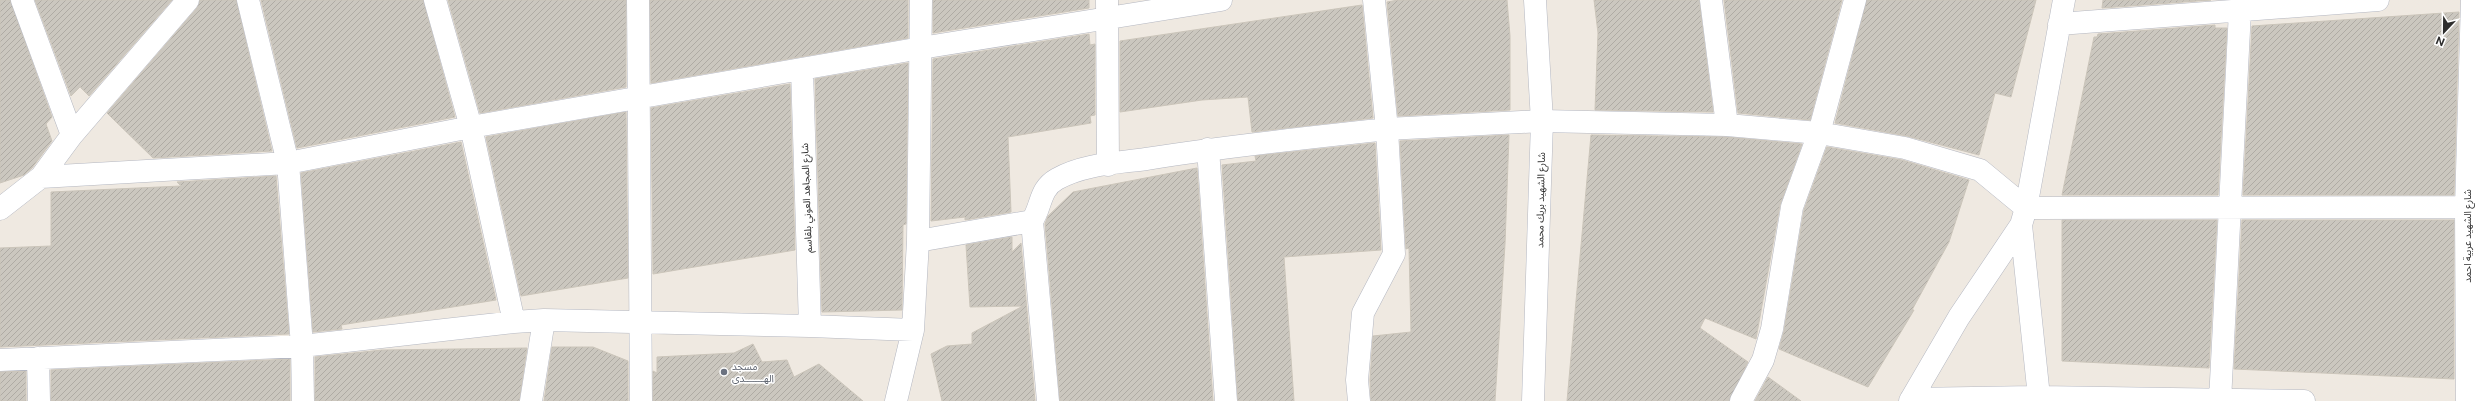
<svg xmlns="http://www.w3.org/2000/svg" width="2476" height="401" viewBox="0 0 2476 401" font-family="'Public Sans','Noto Sans Arabic',sans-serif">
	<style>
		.building { fill: url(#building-hatch); stroke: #cbc5ba }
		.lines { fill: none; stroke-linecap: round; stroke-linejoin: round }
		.pedestrian-casing { stroke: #b4b7c1; stroke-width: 23 }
		.minor-casing { stroke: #b4b7c1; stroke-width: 23 }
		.tertiary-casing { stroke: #b4b7c1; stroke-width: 23 }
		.pedestrian { stroke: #fff; stroke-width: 22 }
		.minor { stroke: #fff; stroke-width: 22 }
		.tertiary { stroke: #fff; stroke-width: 22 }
		.worship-dot { fill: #6b7280; stroke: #fff; stroke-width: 1.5 }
		.labels { text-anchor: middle; stroke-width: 3; stroke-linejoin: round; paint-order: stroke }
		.street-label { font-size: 10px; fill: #2e2e2e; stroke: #fff }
		.worship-label { font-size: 10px; fill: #5b616d; stroke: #fff; text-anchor: start }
	</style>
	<defs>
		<pattern id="building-hatch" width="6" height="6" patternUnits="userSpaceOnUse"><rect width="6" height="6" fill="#cbc7bf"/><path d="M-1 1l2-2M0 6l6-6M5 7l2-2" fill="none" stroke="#afaba4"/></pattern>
	</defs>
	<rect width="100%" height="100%" fill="#efe9e1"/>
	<path class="building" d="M0,0h10l42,117 -6,7 6,17 -20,27 -8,7 -24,8z
		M35,0h137l-83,96 -9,-9 -9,9z
		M200,0h36l36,151 -119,7 -46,-45 90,-105z
		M261,0h162l32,117 -158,31z
		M448,0h178v87l-146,26z
		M650,0h258v38l-257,45z
		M933,0h156v8l-156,25z
		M1398,0h109l3,36v74l-112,6 -11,-114z
		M1594,0h105l14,112 -118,-2 3,-77z
		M1724,0h118l-32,120 -72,-7z
		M1867,0h169l-25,97 -16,-4 -16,62 -72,-19 -72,-13z
		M2103,0h108l-109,8z
		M1362,5l11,113 -121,14 -4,-35 -46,3 -82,12v-71z
		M2459,12l-5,183h-211l9,-169z
		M2215,25v3h12l-9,167h-156l32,-158h3l1,-3z
		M1089,34l1,11 5,-1v71l-5,1 1,7 -83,14 3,75 -46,8v-3l-34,4 2,-162z
		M908,63l-2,161 -3,1 -1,85 -80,2 -7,-233z
		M790,84l5,166 -142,24 -2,-166z
		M626,112l2,166 -107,18 -35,-159z
		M1509,135l-4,109 -10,157h-124l-1,-21 3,-44 38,-4 -2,-84 -3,1 -6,-108z
		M1591,135l135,2 76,7 -22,61 -24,134 -51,-21 -5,10 48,34 -19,39h-162z
		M461,142l35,158 -155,25 1,4 -29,3 -12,-159z
		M1375,143l6,107 -97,7 10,144h-56l-16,-236 34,-4 -1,-5z
		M1827,147l75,13 67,20 -20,62 -37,68h2l-46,77 -89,-38 5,-18 20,-121z
		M1197,168l16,233h-153l-15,-177 3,-8 25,-24z
		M276,176l13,158 -289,13v-99l51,-2v-54l130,-6 -4,-4z
		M2062,220h155l-8,148 -147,-7z
		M2242,220h212v159l-220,-10z
		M1012,237v15l9,-9 14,158h-93l-11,-47 16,-8 25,-2v-11l51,-27 -53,1 -4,-62z
		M753,344l9,18 25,-2 7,17 25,-13 44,37h-210v-30l4,2v-16l77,-4z
		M552,347h41l35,14v40h-84z
		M527,348l-8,53h-204v-44l67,-7z
		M290,359v42h-239v-31z
		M26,371v30h-26v-29z
		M1768,377l33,24h-46z"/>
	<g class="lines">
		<defs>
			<path id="pedestrian" d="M1359,401l-2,-21 6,-67 31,-59 -7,-125"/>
			<path id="minor" d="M22,0l50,135
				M248,0l40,163 14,183 1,55
				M435,0l36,127 43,195
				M638,0l3,401
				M1107,0l1,165
				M1374,0l13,129 155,-8 185,4 92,8 86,15 75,22 46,38 450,-1
				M1711,0l16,125
				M2059,24l319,-24
				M802,70l8,256
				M1208,149l18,252
				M41,177l247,-14 183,-36 450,-79 300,-48
				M0,209l41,-32 31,-42 116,-135
				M1032,221l16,180
				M2021,225l18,172
				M918,241l114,-20c10,-15 7,-32 25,-42 26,-15 61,-16 89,-20 80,-13 161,-21 241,-30
				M38,358l1,43
				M0,360l302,-14 212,-24 30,-2 266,6 103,4
				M1911,399l128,-2 265,4
				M531,401l13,-81
				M896,401l17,-71 5,-89 3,-241
				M1741,401l22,-41 9,-31 20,-122 27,-74 36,-133
				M1910,401l49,-84 62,-92 5,-17 38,-208
				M2220,401l20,-390
				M2467,401l-1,-194 6,-207"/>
			<path id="tertiary" d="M1533,401l9,-280 -7,-121"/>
		</defs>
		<use href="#pedestrian" class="pedestrian-casing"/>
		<use href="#minor" class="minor-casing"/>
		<use href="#tertiary" class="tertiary-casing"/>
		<use href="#pedestrian" class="pedestrian"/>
		<use href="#minor" class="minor"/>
		<use href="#tertiary" class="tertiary"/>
	</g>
	<circle class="worship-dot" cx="724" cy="372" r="4"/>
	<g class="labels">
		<g class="street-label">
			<text transform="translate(806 198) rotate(-92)" y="4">شارع المجاهد العوني بلقاسم</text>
			<text transform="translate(1540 200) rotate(-89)" y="4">شارع الشهيد بريك محمد</text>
			<text transform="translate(2467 236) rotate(-90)" y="4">شارع الشهيد عربية احمد</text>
		</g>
		<g class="worship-label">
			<text x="732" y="370">مسجد<tspan x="732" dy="12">الهـــــــدى</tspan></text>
		</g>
	</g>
	<g transform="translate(2444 32) rotate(202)" stroke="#ffffff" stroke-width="3" paint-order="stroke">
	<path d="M0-3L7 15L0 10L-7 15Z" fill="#2e2e2e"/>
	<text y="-6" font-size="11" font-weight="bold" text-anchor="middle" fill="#2e2e2e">N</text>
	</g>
</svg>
